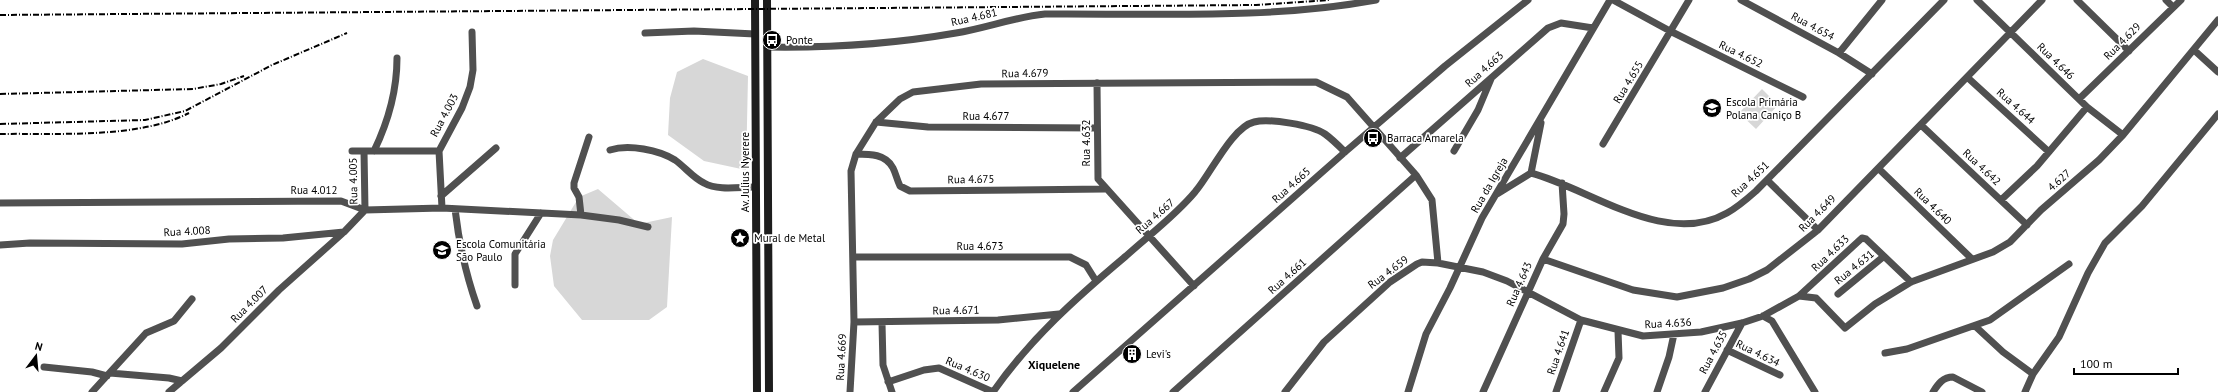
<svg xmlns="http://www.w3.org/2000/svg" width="2218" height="392" viewBox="0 0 2218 392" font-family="'PT Sans',sans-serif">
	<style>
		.green { fill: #d7d7d7 }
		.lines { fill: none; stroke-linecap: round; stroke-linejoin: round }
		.minor { stroke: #505050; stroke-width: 7 }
		.secondary { stroke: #1d1d1d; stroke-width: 8 }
		.rail { stroke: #000; stroke-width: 2; stroke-dasharray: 6 2 1 2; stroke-linecap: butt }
		.labels { text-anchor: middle; stroke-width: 3.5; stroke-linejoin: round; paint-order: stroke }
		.street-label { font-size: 11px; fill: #000; stroke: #fff }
		.poi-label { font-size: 11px; fill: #000; stroke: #fff; text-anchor: start }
		.neighbourhood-label { font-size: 12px; font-weight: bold; fill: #000; stroke: #fff }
	</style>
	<rect width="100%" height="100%" fill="#fff"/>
	<path class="green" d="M703,59l45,17 -2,94 -42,-9 -36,-26 2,-37 7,-26z
		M1762,89l16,16 -22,24 -17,-16z
		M598,189l41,35 33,-7 -5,90 -18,13h-67l-28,-34 -4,-30 3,-16 26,-43z"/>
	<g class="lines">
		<path class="minor" d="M1613,0l57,31 133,66
			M1741,0l98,53 33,21
			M1977,0l110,107 36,28
			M2077,0l52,51
			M2166,0l7,7
			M645,33l49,-2 61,3
			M767,47c64,1 126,-3 189,-14 30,-5 59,-16 89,-19 110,-1 222,6 331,-14
			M2194,50l24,22
			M1839,53l43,-53
			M1967,77l82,75
			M1097,83l1,96 96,107
			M2079,99l102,-99
			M876,122l52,5 168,1
			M1921,125l106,100
			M1603,144l86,-144
			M610,150c19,-6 49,0 65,10 10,7 18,18 29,23 14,8 35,4 51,4
			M352,151h87
			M374,151c14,-29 23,-62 23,-93
			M1454,151l24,-41 13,-31
			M856,154c14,0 30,0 37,14 3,6 4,12 7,18l10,5 195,-2
			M1400,158l148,-130 13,-5 32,5
			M1879,169l93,90
			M1531,173c60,16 134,75 196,40 11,-6 20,-14 29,-22l188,-191
			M1531,173l10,-50
			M1767,180l51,50
			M1497,194l34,-21
			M441,196l55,-48
			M2001,200l36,-34 50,-59
			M0,203l341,-2 24,9 77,-2 139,7 38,5 29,7
			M442,208l-3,-57 23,-43 8,-21 3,-17 -1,-38
			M455,209c4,35 10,63 22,97
			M581,215l-2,-18 -5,-9v-5l15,-46
			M0,245l30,-2 152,1 47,-5 54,-1 61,-6 21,-22 -1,-59
			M853,257h217l16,8 10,16
			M1543,259l90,31 44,7 46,-9 26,-9 18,-9 51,-40 224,-230
			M1438,263l45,9 24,9 74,39 62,16 58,-4 41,-9 21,-7 36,-20 17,2 29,30 30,-24 36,-22 82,-30 17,-10 31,-32 58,-50 24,-25 95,-115
			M515,285v-31l26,-41
			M1838,294l45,-37
			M1799,296l63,-58 4,1 45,43
			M1763,316l9,5 43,71
			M854,322l144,-2 61,-6
			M882,323l1,42 9,27
			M1975,326l28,26 30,22
			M1727,350l53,25
			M1885,353l22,-4 83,-29 79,-56
			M44,367l48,5 15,4
			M110,373l59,5 13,3
			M888,382l36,-12 15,-2 54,24c37,-53 84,-95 133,-136 23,-21 49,-40 69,-64 15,-17 37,-65 59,-70 15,-4 58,3 71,12 7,5 14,12 20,18
			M92,392l54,-59 28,-12 18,-22
			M169,392l52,-44 58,-58 65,-58
			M850,392l4,-70 -3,-151 5,-17 20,-32 24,-23 13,-7 68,-8 335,-2 31,15 69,78 16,25 6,63 -16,-1 -5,2 -27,18 -66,60 -39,50
			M1073,392l272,-240 100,-86 83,-66
			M1173,392l243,-217
			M1408,392l18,-58 24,-46 32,-70 128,-218
			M1483,392l60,-133 20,-35 1,-10 -2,-31
			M1556,392l25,-72
			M1604,392l15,-34 -1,-27
			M1657,392l12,-35 5,-23
			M1705,392l37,-69
			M1933,392c5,-8 10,-15 20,-15l29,15
			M2025,392l8,-18 26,-37 29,-64 17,-30 37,-37 76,-92"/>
		<path class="secondary" d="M755,0l2,392
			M767,0l2,392"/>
		<path class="rail" d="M0,15l1256,-10 73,-5
			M0,94l193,-5 28,-5 23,-8
			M0,124l145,-4 40,-9 87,-46 75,-32
			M0,134c57,-1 138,5 189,-21"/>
	</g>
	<defs>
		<symbol id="bus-disc" viewBox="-11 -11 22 22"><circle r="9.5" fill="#000" stroke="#fff"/><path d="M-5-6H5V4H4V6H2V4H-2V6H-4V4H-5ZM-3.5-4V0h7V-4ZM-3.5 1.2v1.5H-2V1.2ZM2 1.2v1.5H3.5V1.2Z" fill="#fff"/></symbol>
		<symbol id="school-disc" viewBox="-11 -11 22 22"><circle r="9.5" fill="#000" stroke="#fff"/><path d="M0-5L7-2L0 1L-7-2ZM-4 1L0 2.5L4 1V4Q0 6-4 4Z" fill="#fff"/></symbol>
		<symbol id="sight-disc" viewBox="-11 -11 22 22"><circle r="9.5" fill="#000" stroke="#fff"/><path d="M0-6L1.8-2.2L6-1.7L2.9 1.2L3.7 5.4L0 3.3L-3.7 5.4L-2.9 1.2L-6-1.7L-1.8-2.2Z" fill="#fff"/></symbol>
		<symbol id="building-disc" viewBox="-11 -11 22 22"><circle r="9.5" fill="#000" stroke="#fff"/><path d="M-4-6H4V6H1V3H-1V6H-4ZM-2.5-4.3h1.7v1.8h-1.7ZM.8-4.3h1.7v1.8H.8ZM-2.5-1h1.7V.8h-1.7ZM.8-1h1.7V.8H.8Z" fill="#fff"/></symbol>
	</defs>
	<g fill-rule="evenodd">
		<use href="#bus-disc" x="761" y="29" width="22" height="22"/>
		<use href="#school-disc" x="1701" y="97" width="22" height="22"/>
		<use href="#bus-disc" x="1362" y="127" width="22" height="22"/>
		<use href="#sight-disc" x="729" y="227" width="22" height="22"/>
		<use href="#school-disc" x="431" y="239" width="22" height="22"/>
		<use href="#building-disc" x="1121" y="343" width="22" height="22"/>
	</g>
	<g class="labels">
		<g class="street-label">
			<text transform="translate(974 17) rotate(-13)" y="4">Rua 4.681</text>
			<text transform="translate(1813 26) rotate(28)" y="4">Rua 4.654</text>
			<text transform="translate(2122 41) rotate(-45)" y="4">Rua 4.629</text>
			<text transform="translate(1741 54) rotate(26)" y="4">Rua 4.652</text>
			<text transform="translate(2056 61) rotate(44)" y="4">Rua 4.646</text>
			<text transform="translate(1484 69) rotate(-42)" y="4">Rua 4.663</text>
			<text transform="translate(1025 73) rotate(-1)" y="4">Rua 4.679</text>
			<text transform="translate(1628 82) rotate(-59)" y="4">Rua 4.655</text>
			<text transform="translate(2016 106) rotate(42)" y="4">Rua 4.644</text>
			<text transform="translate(444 115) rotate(-62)" y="4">Rua 4.003</text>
			<text x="986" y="120">Rua 4.677</text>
			<text transform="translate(1086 143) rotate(-90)" y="4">Rua 4.632</text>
			<text transform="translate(1982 167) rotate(43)" y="4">Rua 4.642</text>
			<text transform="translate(745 172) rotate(-90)" y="4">Av. Julius Nyerere</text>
			<text transform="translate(971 179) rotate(-1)" y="4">Rua 4.675</text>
			<text transform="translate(1750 179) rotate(-43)" y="4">Rua 4.651</text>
			<text transform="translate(2059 180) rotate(-41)" y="4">4.627</text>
			<text transform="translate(353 181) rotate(-91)" y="4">Rua 4.005</text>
			<text transform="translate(1291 185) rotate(-42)" y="4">Rua 4.665</text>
			<text transform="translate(1489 185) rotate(-60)" y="4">Rua da Igreja</text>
			<text x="314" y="194">Rua 4.012</text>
			<text transform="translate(1933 206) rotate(44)" y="4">Rua 4.640</text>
			<text transform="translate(1817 213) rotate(-45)" y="4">Rua 4.649</text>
			<text transform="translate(1155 216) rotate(-41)" y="4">Rua 4.667</text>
			<text transform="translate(187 231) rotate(-3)" y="4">Rua 4.008</text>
			<text x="980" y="250">Rua 4.673</text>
			<text transform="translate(1830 253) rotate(-44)" y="4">Rua 4.633</text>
			<text transform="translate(1854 267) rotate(-39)" y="4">Rua 4.631</text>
			<text transform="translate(1388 272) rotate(-37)" y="4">Rua 4.659</text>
			<text transform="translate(1287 276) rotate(-42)" y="4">Rua 4.661</text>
			<text transform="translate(1519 284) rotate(-66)" y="4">Rua 4.643</text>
			<text transform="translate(249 304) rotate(-45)" y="4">Rua 4.007</text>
			<text transform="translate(956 310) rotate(-1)" y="4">Rua 4.671</text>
			<text transform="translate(1668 323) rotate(-3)" y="4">Rua 4.636</text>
			<text transform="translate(1558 352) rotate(-71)" y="4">Rua 4.641</text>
			<text transform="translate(1713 352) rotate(-62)" y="4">Rua 4.635</text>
			<text transform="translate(1758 353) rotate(26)" y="4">Rua 4.634</text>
			<text transform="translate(841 357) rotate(-87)" y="4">Rua 4.669</text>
			<text transform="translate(968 369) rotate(23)" y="4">Rua 4.630</text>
		</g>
		<g class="poi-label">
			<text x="786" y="44">Ponte</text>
			<text x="1726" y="106">Escola Primária<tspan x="1726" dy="13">Polana Caniço B</tspan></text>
			<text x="1387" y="142">Barraca Amarela</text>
			<text x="754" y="242">Mural de Metal</text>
			<text x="456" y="248">Escola Comunitária<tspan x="456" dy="13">São Paulo</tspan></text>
			<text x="1146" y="358">Levi's</text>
		</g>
		<g class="neighbourhood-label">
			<text x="1054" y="369">Xiquelene</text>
		</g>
	</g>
	<g transform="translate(36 356) rotate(16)" stroke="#ffffff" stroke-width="3" paint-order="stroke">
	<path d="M0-3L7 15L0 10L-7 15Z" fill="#000000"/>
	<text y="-6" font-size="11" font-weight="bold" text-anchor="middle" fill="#000000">N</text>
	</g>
	<path d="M2074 368v6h104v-6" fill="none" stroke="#000000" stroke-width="2"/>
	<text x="2080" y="368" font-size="12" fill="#000000" stroke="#ffffff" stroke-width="3" paint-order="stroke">100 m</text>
</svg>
